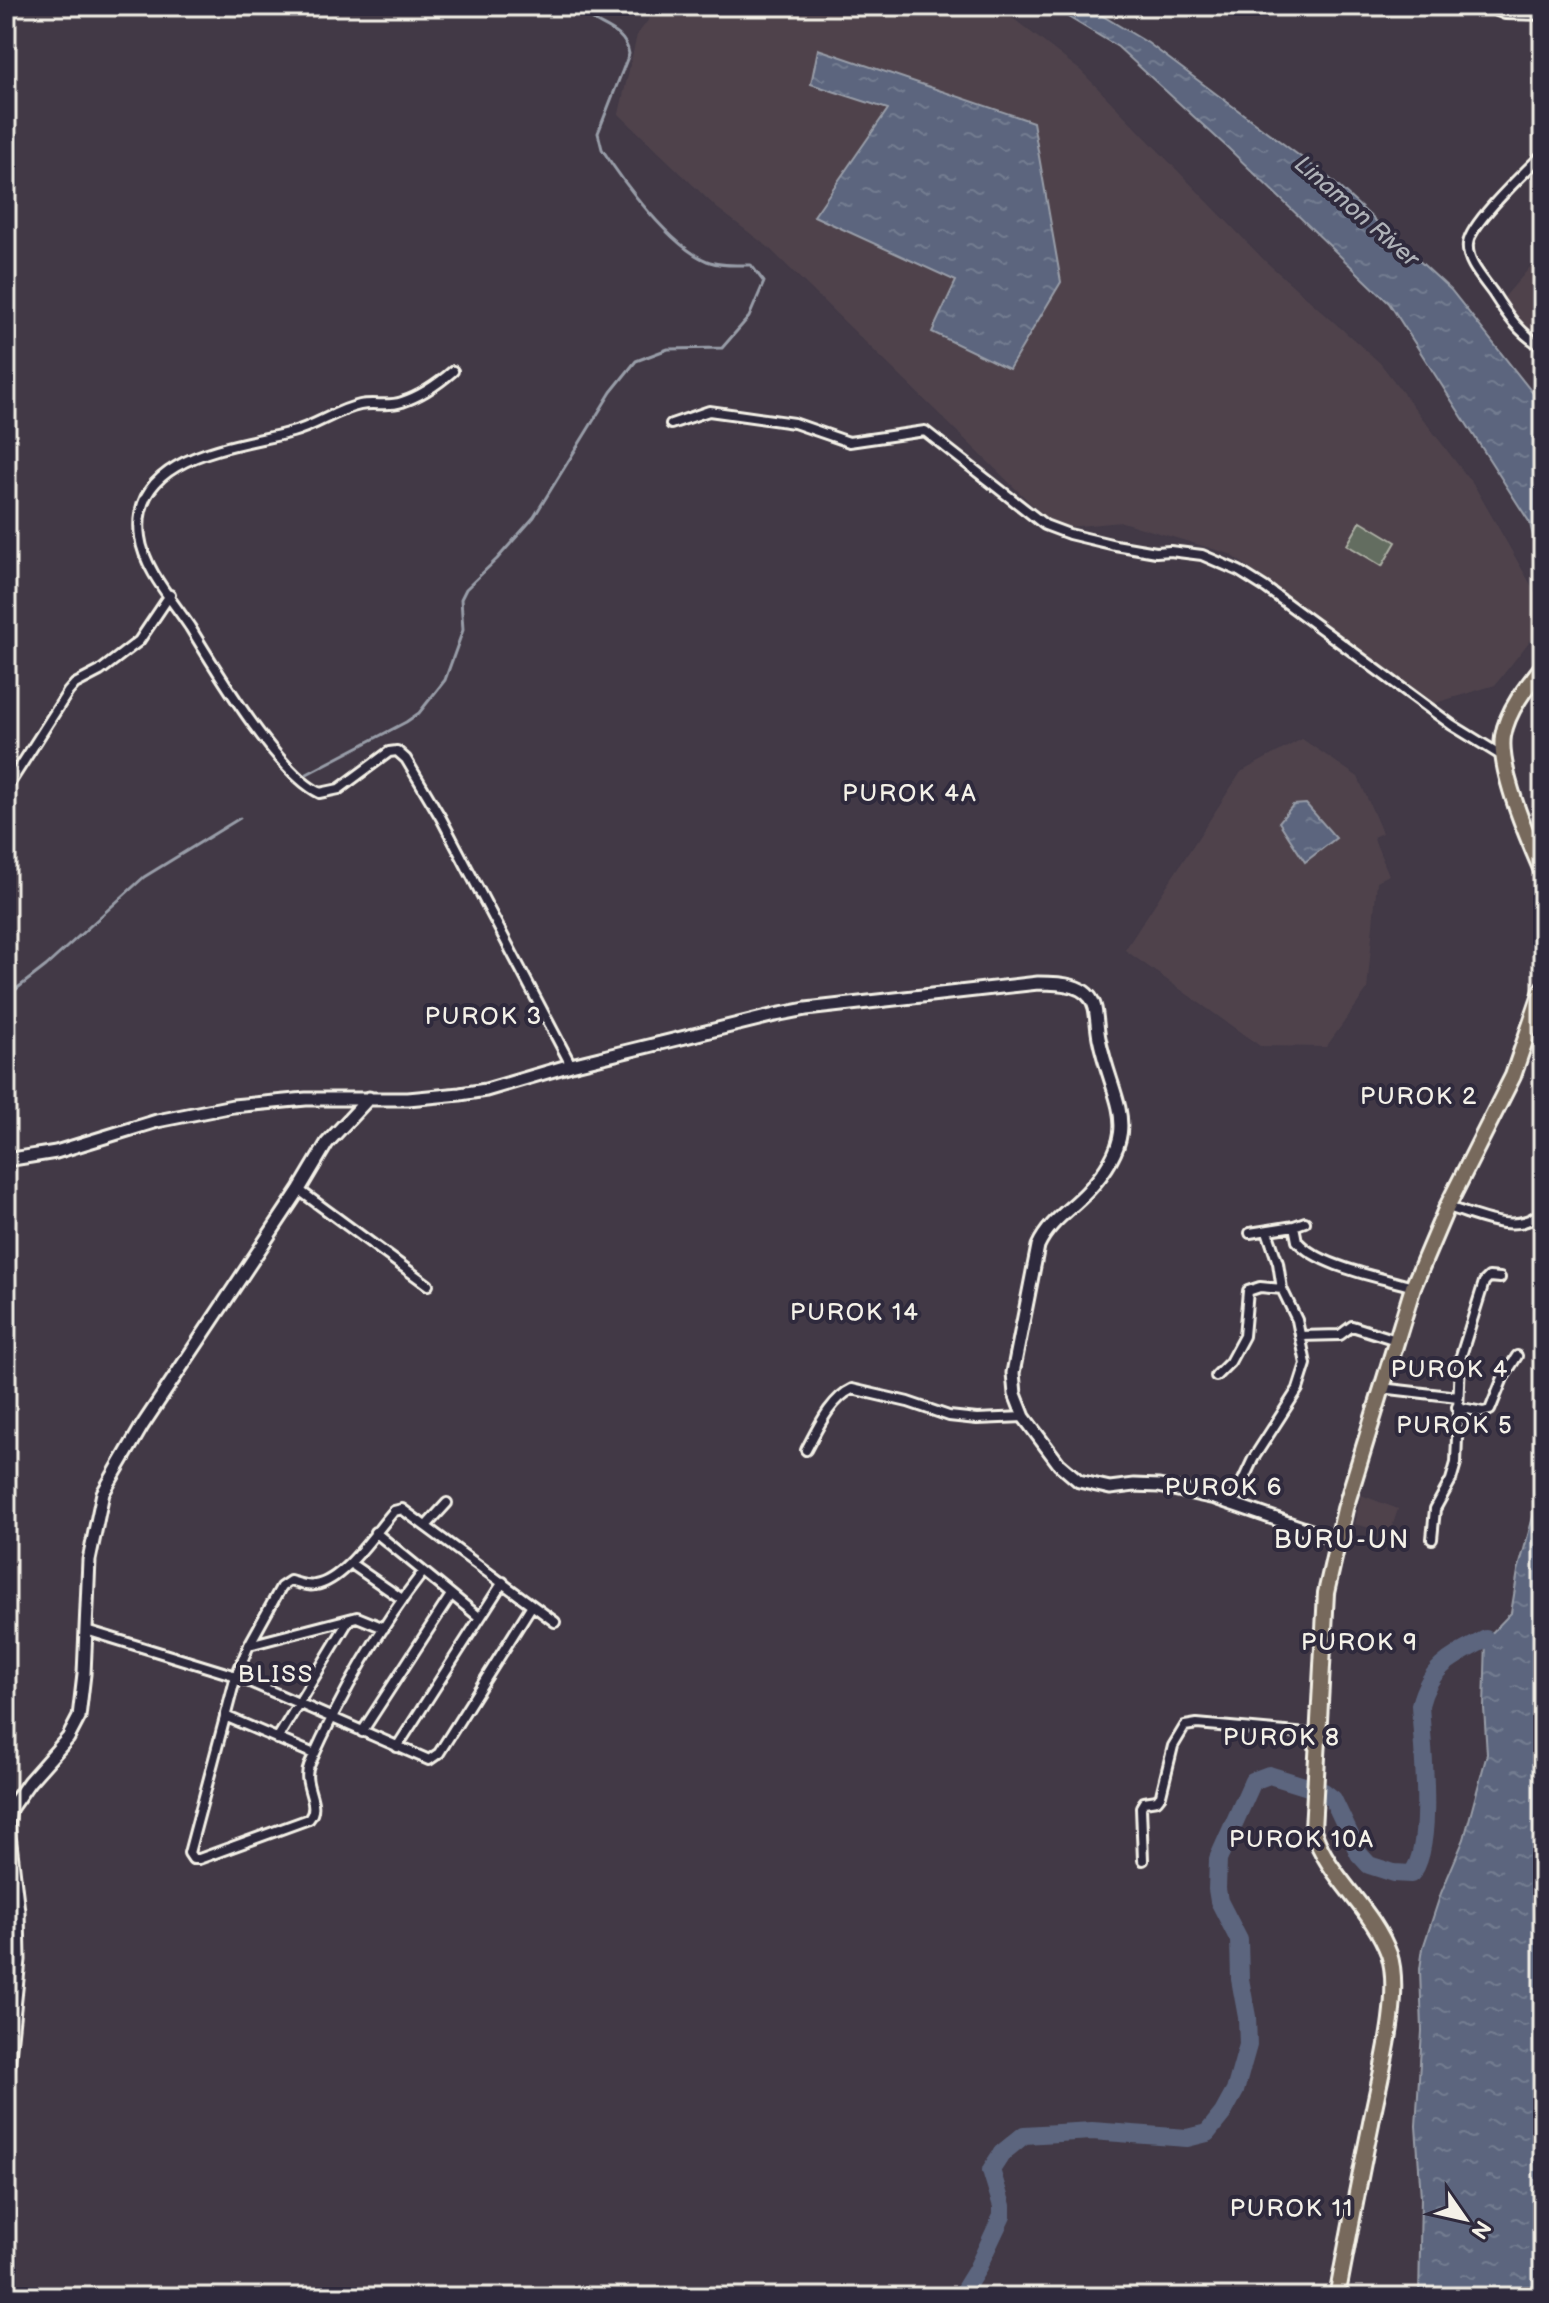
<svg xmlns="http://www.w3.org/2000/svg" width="1549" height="2303" viewBox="0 0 1549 2303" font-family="'Balsamiq Sans',sans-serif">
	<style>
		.built { fill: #4f434c }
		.green { fill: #646d61; stroke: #acafa4; stroke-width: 2 }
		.water { fill: url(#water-ripples); stroke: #989da8; stroke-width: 2 }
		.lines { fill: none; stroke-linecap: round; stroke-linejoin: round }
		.stream { stroke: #989da8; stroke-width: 3 }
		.river { stroke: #5b657e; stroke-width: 18 }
		.minor-casing { stroke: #f4f1e8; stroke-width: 14 }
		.tertiary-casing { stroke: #f4f1e8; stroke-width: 17 }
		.secondary-casing { stroke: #f4f1e8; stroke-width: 18 }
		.trunk-casing { stroke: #f4f1e8; stroke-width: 20 }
		.minor { stroke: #2f2a3d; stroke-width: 8 }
		.tertiary { stroke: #2f2a3d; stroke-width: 11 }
		.secondary { stroke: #2f2a3d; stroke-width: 12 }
		.trunk { stroke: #77695c; stroke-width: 14 }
		.labels { text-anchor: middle; stroke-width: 8; stroke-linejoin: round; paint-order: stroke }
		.water-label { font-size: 24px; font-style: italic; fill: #afb2b8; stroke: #2f2a3d }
		.neighbourhood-label { font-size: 24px; letter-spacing: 2px; fill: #f4f1e8; stroke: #2f2a3d }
		.quarter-label { font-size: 26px; letter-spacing: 2px; fill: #f4f1e8; stroke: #2f2a3d }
	</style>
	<defs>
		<pattern id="water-ripples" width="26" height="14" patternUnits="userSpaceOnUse" patternTransform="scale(2)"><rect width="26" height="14" fill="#5b657e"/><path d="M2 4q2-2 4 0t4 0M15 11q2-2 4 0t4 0" fill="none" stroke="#737c90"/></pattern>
	</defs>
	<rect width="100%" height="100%" fill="#423946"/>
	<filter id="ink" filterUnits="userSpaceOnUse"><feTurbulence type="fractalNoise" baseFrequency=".0125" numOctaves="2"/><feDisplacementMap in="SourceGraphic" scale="16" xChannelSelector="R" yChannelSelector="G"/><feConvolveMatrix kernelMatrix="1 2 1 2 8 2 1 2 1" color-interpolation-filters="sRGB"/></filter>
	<g filter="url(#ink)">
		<path class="built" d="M659,6h338l84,65 184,190 115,102 95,124 68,119v18l-48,61 -63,19 -202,-150 -108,-32 -66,6 -288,-281 -51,-39 -98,-94 18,-79z
			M1533,264l10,8v70l-22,-13 -20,-28z
			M1302,739l56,38 24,56 -9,4 16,38 -12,6 -10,109 -41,57 -66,-1 -135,-96 116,-178z
			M1361,1495l37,14 -8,24 -36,-9z"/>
		<path class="green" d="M1361,521l35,21 -14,24 -35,-21z"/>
		<path class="water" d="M1046,6h40l62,37 181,135 122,112 92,116v157l-5,-4 -8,-36 -141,-220 -161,-155 -110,-101 -60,-36z
			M818,49l215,73 28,160 -52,87 -77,-37 24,-51 -142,-65 74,-107 -77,-25z
			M1306,804l30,34 -31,24 -26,-40 14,-17z
			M1543,1481v816h-124l2,-100 -5,-71 6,-95 -2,-62 3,-21 18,-55 23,-54 23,-85 -3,-46 2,-69 25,-26 7,-42z"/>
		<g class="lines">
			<path class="stream" d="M307,774l99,-52 13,-9 26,-33 18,-50 -2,-31 5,-10 31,-30 37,-42 77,-125 25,-31 32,-12 54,-1 27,-31 15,-35 -13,-17c-14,0 -31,1 -44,-4 -37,-15 -84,-79 -105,-112l-4,-16 31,-79c-3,-20 -20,-25 -36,-34l-3,-14
				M6,997l40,-31 98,-89 96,-59"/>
			<path class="river" d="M960,2297l16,-26 26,-55v-10l-11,-36 11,-17 22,-18 68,-4 95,7 20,-5 16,-20 12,-22 13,-46 -1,-28 -7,-38 -1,-39 -20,-39 -2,-12 1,-30 35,-78 16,-6 55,17 9,7 26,55 10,11 25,8 17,1c24,-24 11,-133 9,-169 10,-39 32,-48 66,-66"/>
			<defs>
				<path id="minor" d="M1543,154c-17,17 -73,69 -75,90 -2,18 16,36 25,49 14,22 27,41 50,54
					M453,371c-15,13 -32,25 -51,31 -14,5 -28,0 -42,3 -24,5 -44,21 -68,27 -55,15 -163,22 -152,105 4,32 33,64 50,90 25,41 88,147 130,166l19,-4 50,-37 8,-1 9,8 35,59 130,247
					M671,424l38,-13 85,12 55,19 76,-11 120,94 24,9 46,11 41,7 14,-1 32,4 37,16 27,17 186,137 52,32
					M6,789l62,-97 7,-8 25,-13 39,-30 31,-46
					M299,1190l129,95
					M1447,1207c30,8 71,31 96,3
					M1305,1222l-11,4 3,15c22,26 84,36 116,46
					M1250,1233l44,-7
					M1300,1336l40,-1 12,-9 44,14
					M1216,1376l14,-14 14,-26 4,-45 12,-4 22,2
					M1381,1388l77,9
					M1457,1407l26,5 7,-2 13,-32 14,-22
					M806,1450c11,-20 24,-51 46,-61l56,13 41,14 28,3 47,-2
					M1232,1504l21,-45 45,-70 8,-25 -9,-44 -15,-31 -4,-26 -11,-32
					M426,1526l21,-23
					M375,1532l104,85
					M1432,1539l3,-30 16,-29 5,-17 4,-104 24,-77 5,-5 11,1
					M350,1563l52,36
					M423,1572c-46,59 -84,127 -114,194 -8,19 13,38 0,53l-110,40h-6l-4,-6 47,-177 13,-31 32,-58 9,-6c8,2 16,6 25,4 29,-4 60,-53 79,-74l8,-2 153,113
					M86,1630l150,46 193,84 10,-7 93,-148
					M249,1645l108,-28 27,11
					M225,1716l89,38
					M362,1732l89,-137
					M277,1739l72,-119
					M397,1747l106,-165
					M1143,1860l-2,-53 3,-5 13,-2 4,-5 12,-49 12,-20 12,-2 122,11"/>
				<path id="tertiary" d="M6,1160l50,-8 101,-31 76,-15 73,-7h102l52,-5 26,-4 85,-25 204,-50 31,-6 232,-26c20,0 51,0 57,25 2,10 2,20 4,30 14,68 47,90 -12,154 -17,18 -38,30 -49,54l-25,127 2,21 9,23 35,47 20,17 31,7 24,-3 25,1 56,12 122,42
					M6,2086l13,-126 -1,-49 -10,-85 2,-17 19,-27 39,-44 11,-21 5,-43 5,-114 14,-67 39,-67 157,-236 28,-47 42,-45"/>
				<path id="secondary" d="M1490,6l15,6 38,1"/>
				<path id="trunk" d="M1543,666c-16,20 -36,45 -40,70 -5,34 26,105 40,137
					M1337,2297c11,-58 22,-116 34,-174 8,-43 32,-128 18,-169 -17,-47 -61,-76 -76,-124l13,-237 19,-84 68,-222 34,-80 66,-131 30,-88"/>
			</defs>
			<use href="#minor" class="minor-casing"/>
			<use href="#tertiary" class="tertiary-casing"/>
			<use href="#secondary" class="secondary-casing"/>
			<use href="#trunk" class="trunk-casing"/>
			<use href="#minor" class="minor"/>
			<use href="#tertiary" class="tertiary"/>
			<use href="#secondary" class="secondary"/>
			<use href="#trunk" class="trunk"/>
		</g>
	</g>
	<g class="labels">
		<g class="water-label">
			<text transform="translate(1357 211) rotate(41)" y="8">Linamon River</text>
		</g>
		<g class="neighbourhood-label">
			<text x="910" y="801">PUROK 4A</text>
			<text x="484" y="1024">PUROK 3</text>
			<text x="1419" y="1104">PUROK 2</text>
			<text x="855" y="1320">PUROK 14</text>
			<text x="1450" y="1377">PUROK 4</text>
			<text x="1455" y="1433">PUROK 5</text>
			<text x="1224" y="1495">PUROK 6</text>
			<text x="1360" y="1650">PUROK 9</text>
			<text x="276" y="1682">BLISS</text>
			<text x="1282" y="1745">PUROK 8</text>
			<text x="1302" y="1847">PUROK 10A</text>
			<text x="1292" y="2216">PUROK 11</text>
		</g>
		<g class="quarter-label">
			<text x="1342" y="1548">BURU-UN</text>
		</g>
	</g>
	<rect width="1549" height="2303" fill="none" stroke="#2f2a3d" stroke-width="32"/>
	<rect x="16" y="16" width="1517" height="2271" fill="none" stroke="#f4f1e8" stroke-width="3" filter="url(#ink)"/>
	<g transform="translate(1465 2219) rotate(124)" stroke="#2f2a3d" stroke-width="6" paint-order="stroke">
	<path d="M0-6L14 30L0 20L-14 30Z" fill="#f4f1e8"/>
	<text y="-12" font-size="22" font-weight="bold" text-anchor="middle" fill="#f4f1e8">N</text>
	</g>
</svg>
